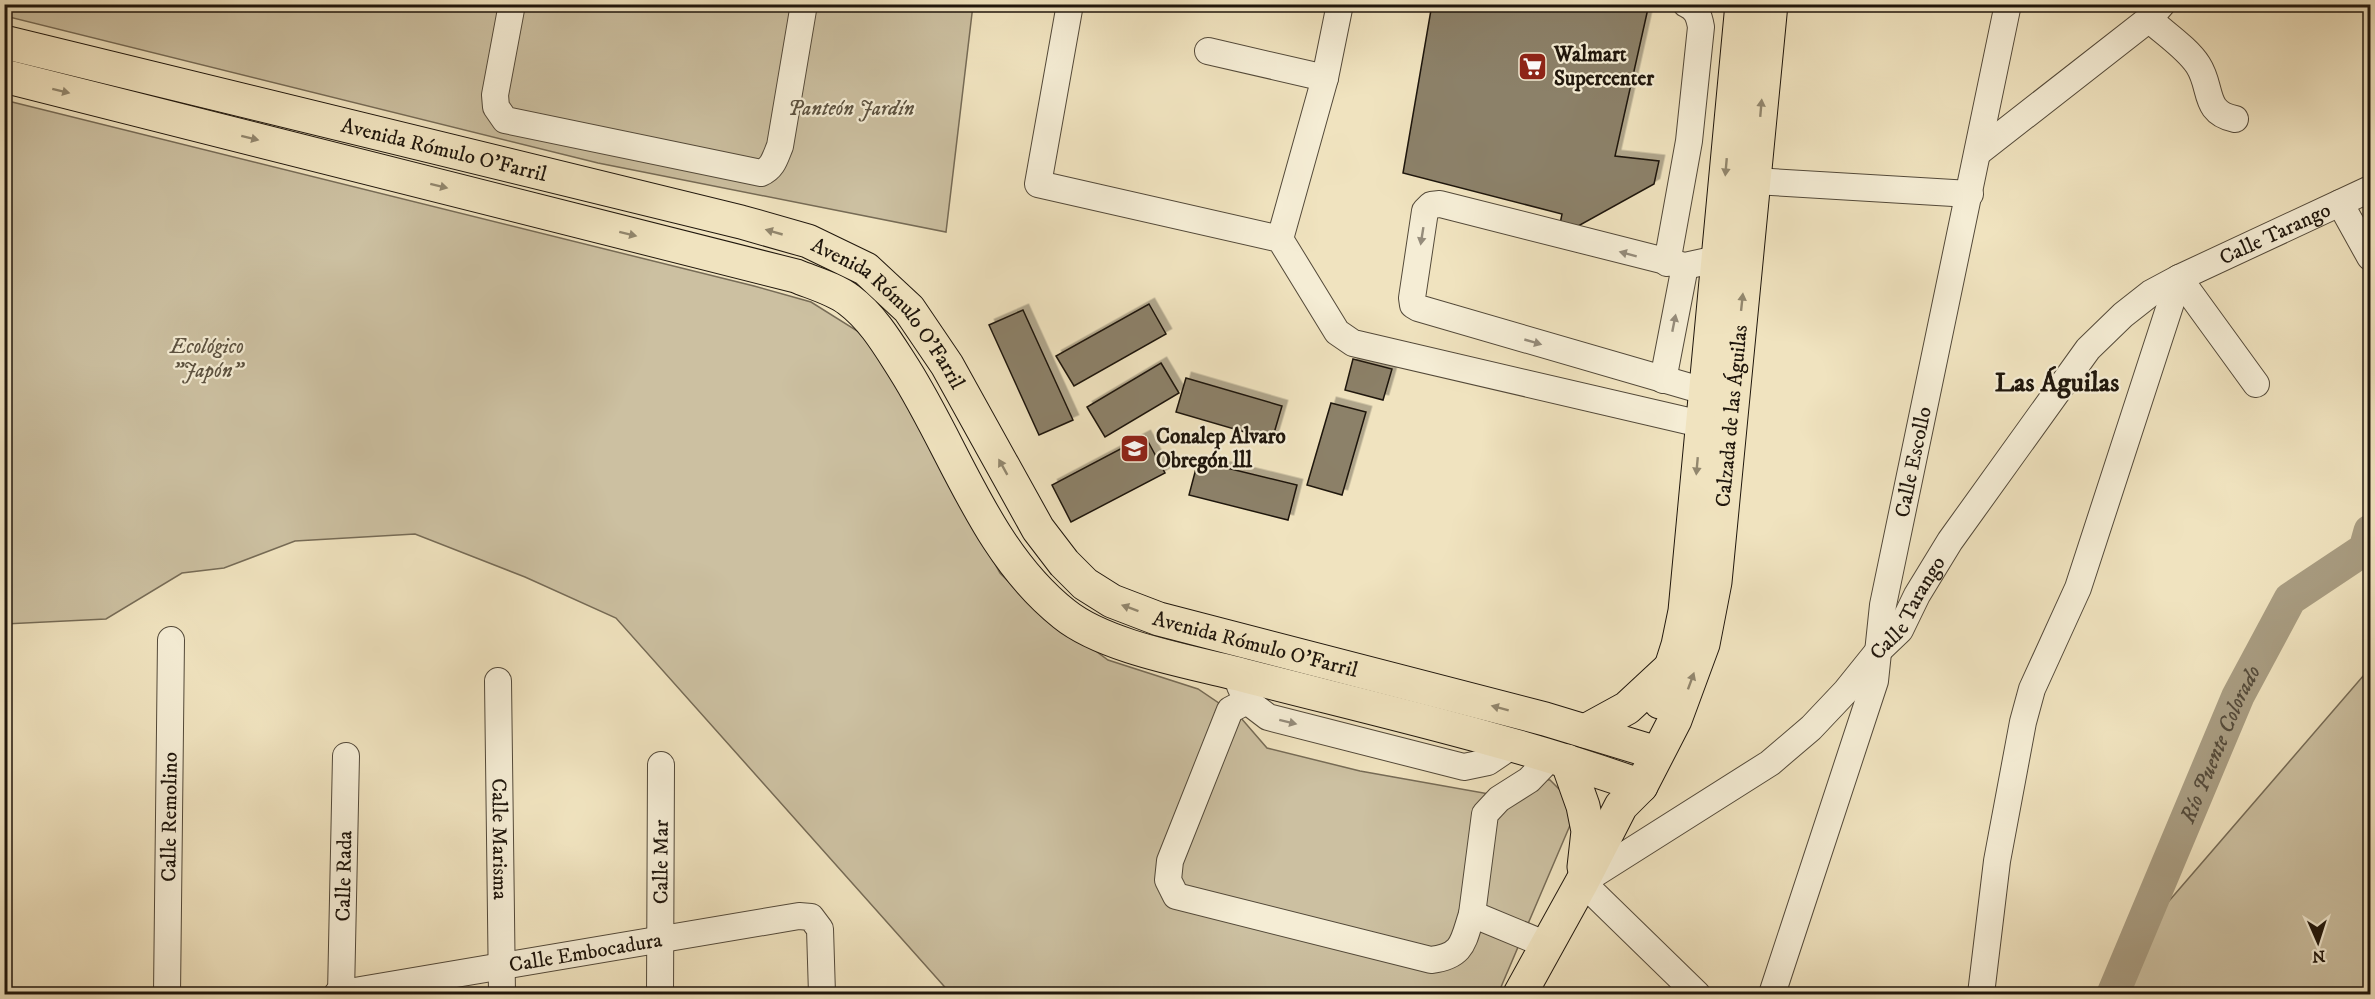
<svg xmlns="http://www.w3.org/2000/svg" width="2375" height="999" viewBox="0 0 2375 999" font-family="'IM FELL DW Pica',serif">
	<style>
		.green { fill: #ccc0a1; stroke: #766b56; stroke-width: 1.5 }
		.lines { fill: none; stroke-linecap: round; stroke-linejoin: round }
		.river { stroke: #a99d82; stroke-width: 33 }
		.building { fill: #8c8169; stroke: #1f160c; stroke-width: 1.5; filter: url(#shadow) }
		.minor-casing { stroke: #534939; stroke-width: 28 }
		.major-casing { stroke: #1f160c; stroke-width: 35 }
		.minor { stroke: #f5edd5; stroke-width: 26 }
		.major { stroke: #f0e3bf; stroke-width: 33 }
		.oneway { fill: #92876e }
		.oneway2 { fill: #958c7b }
		.labels { text-anchor: middle; stroke-width: 4.5; stroke-linejoin: round; paint-order: stroke }
		.poi-label { font-size: 21px; font-weight: bold; fill: #1f160c; stroke: #f5edd5; text-anchor: start }
		.park-label { font-size: 21px; font-style: italic; fill: #5c5240; stroke: #f5edd5 }
		.street-label { font-size: 21px; fill: #1f160c; stroke: #f5edd5 }
		.water-label { font-size: 22px; font-style: italic; fill: #564c3b; stroke: #f5edd5 }
		.district-label { font-size: 27px; font-weight: bold; fill: #1f160c; stroke: #f5edd5 }
	</style>
	<defs>
		<filter id="shadow"><feDropShadow dx="5.5" dy="-5.5" stdDeviation="0" flood-color="#0004"/></filter>
	</defs>
	<rect width="100%" height="100%" fill="#f0e3bf"/>
	<filter id="stains"><feTurbulence type="fractalNoise" baseFrequency=".00333" numOctaves="4"/><feColorMatrix values="0 0 0 0 .2 0 0 0 0 .09 0 0 0 0 .02 0 0 0 .5 -.17"/></filter>
	<radialGradient id="worn" r=".72"><stop offset=".6" stop-color="#630" stop-opacity="0"/><stop offset="1" stop-color="#630" stop-opacity=".3"/></radialGradient>
	<path class="green" d="M5,4l968,1 -27,227 -348,-69 -593,-147z
		M4,100l750,186 57,16 48,30 28,33 113,208 28,28 80,59 90,29 43,29 26,30 93,23 129,23 35,-17 26,3 18,18 3,25 -73,171h-547l-335,-376 -91,-41 -110,-43 -120,7 -71,27 -42,5 -76,46 -101,5z
		M2370,668v326h-266l46,-71z"/>
	<g class="lines">
		<path class="river" id="s1" d="M2113,994l125,-298 52,-97 75,-50 5,-18"/>
	</g>
	<path class="building" d="M1432,4h217l-34,152 44,5 -5,23 -83,46 -12,-1 3,-15 -159,-41z
		M1149,304l17,30 -92,52 -18,-30z
		M1023,310l50,110 -34,15 -50,-110z
		M1353,359l39,10 -9,31 -38,-10z
		M1161,363l18,30 -74,44 -18,-30z
		M1186,378l96,28 -10,34 -96,-28z
		M1331,403l35,9 -24,83 -35,-10z
		M1145,436l20,37 -94,49 -19,-37z
		M1198,461l99,24 -9,35 -99,-25z"/>
	<g class="lines">
		<defs>
			<g id="minor">
				<path d="M512,4l-17,91 1,12 9,13 256,53c12,-5 14,-15 19,-27l24,-142"/>
				<path d="M1070,4l-32,180 242,55 57,93 16,11 348,81"/>
				<path d="M2149,19c15,14 38,29 49,46 15,23 4,47 37,54"/>
				<path d="M1208,51l117,27"/>
				<path d="M1980,151l169,-132 13,-15"/>
				<path d="M1754,181l216,13"/>
				<path d="M2340,203l30,54"/>
				<path d="M1280,239l45,-161 15,-74"/>
				<path d="M1667,263l22,-122 12,-114c-2,-11 -4,-18 -15,-23"/>
				<path d="M2179,278l77,106"/>
				<path d="M1663,380l22,-114"/>
				<path d="M1704,391l-286,-83 -5,-3 -1,-7 13,-87 6,-6 9,-1 245,62 32,-7"/>
				<path id="s2" d="M498,681l4,313"/>
				<path d="M1240,686l7,15 21,16 196,50 24,-5 25,-17"/>
				<path d="M1247,701l-17,9 -60,151 -2,19 8,16 255,64c33,-4 32,-19 41,-46l75,31"/>
				<path d="M1472,914l13,-100 14,-15 30,-19 23,-24"/>
				<path id="s3" d="M167,994l4,-354"/>
				<path id="s4" d="M337,994l462,-78 12,1 9,12 2,65"/>
				<path id="s5" d="M341,994l5,-238"/>
				<path id="s6" d="M660,994l1,-229"/>
				<path id="s7" d="M1697,994l-115,-112 188,-119 41,-35 35,-37 33,-41 21,-20 17,-35 33,-54 138,-192 35,-34 28,-22 28,-15 191,-89"/>
				<path id="s8" d="M1772,994l103,-313 8,-76 125,-601"/>
				<path d="M1981,994l16,-133 26,-139 9,-33 46,-101 101,-310"/>
			</g>
			<g id="major">
				<path id="s9" d="M4,42l737,180 67,19 58,28 43,40 38,56 91,164 26,34 21,21 27,17 47,18 386,100 112,34"/>
				<path d="M4,76l792,200c17,7 39,13 53,24 24,18 39,44 55,69 52,82 82,183 160,245 42,34 129,48 182,62 132,34 266,64 395,110"/>
				<path d="M1660,702l18,-57 7,-34 57,-607"/>
				<path d="M1585,731l42,-23 42,-39"/>
				<path d="M1567,761l16,45 5,25 -4,36"/>
				<path id="s10" d="M1520,994l62,-112 39,-76 20,-20 34,-66 28,-76 12,-62 56,-578"/>
			</g>
		</defs>
		<use href="#minor" class="minor-casing"/>
		<use href="#major" class="major-casing"/>
		<use href="#minor" class="minor"/>
		<use href="#major" class="major"/>
	</g>
	<defs><path id="oneway-solid" d="M-6-.8H1V-3.2L6.5 0L1 3.2V.8H-6Z" transform="scale(1.5)"/></defs>
	<g class="oneway">
		<use href="#oneway-solid" transform="translate(61 91) rotate(14)"/>
		<use href="#oneway-solid" transform="translate(1761 108) rotate(-85)"/>
		<use href="#oneway-solid" transform="translate(250 138) rotate(14)"/>
		<use href="#oneway-solid" transform="translate(1726 167) rotate(95)"/>
		<use href="#oneway-solid" transform="translate(439 186) rotate(14)"/>
		<use href="#oneway-solid" transform="translate(774 232) rotate(-164)"/>
		<use href="#oneway-solid" transform="translate(628 234) rotate(14)"/>
		<use href="#oneway-solid" transform="translate(1742 302) rotate(-84)"/>
		<use href="#oneway-solid" transform="translate(1697 466) rotate(95)"/>
		<use href="#oneway-solid" transform="translate(1003 467) rotate(-119)"/>
		<use href="#oneway-solid" transform="translate(1130 608) rotate(-160)"/>
		<use href="#oneway-solid" transform="translate(1691 681) rotate(-70)"/>
		<use href="#oneway-solid" transform="translate(1500 708) rotate(-165)"/>
	</g>
	<g class="oneway2">
		<use href="#oneway-solid" transform="translate(1422 236) rotate(99)"/>
		<use href="#oneway-solid" transform="translate(1628 254) rotate(-165)"/>
		<use href="#oneway-solid" transform="translate(1674 323) rotate(-79)"/>
		<use href="#oneway-solid" transform="translate(1533 342) rotate(16)"/>
		<use href="#oneway-solid" transform="translate(1288 722) rotate(14)"/>
	</g>
	<defs>
		<symbol id="supermarket-square" viewBox="-11 -11 22 22"><rect x="-9" y="-9" width="18" height="18" rx="4" fill="#8f2418" stroke="#f5edd5"/><path d="M-6-5.5h2.5l.6 2H6L4.5 2H-2.5L-4.4-4H-6ZM-1.5 3.2a1.3 1.3 0 1 0 .1 0ZM3 3.2a1.3 1.3 0 1 0 .1 0Z" fill="#fff"/></symbol>
		<symbol id="university-square" viewBox="-11 -11 22 22"><rect x="-9" y="-9" width="18" height="18" rx="4" fill="#8f2418" stroke="#f5edd5"/><path d="M0-5L7-2L0 1L-7-2ZM-4 1L0 2.5L4 1V4Q0 6-4 4Z" fill="#fff"/></symbol>
	</defs>
	<g fill-rule="evenodd">
		<use href="#supermarket-square" x="1516" y="50" width="33" height="33"/>
		<use href="#university-square" x="1118" y="432" width="33" height="33"/>
	</g>
	<g class="labels">
		<g class="poi-label">
			<text x="1554" y="61">Walmart<tspan x="1554" dy="24">Supercenter</tspan></text>
			<text x="1156" y="443">Conalep Alvaro<tspan x="1156" dy="24">Obregón lll</tspan></text>
		</g>
		<g class="park-label">
			<text x="851" y="115">Panteón Jardín</text>
			<text x="207" y="353">Ecológico<tspan x="207" dy="24">"Japón"</tspan></text>
		</g>
		<g class="street-label">
			<text dy="7" stroke="none"><textPath href="#s9" startOffset="453">Avenida Rómulo O'Farril</textPath></text>
			<text dy="7" stroke="none"><textPath href="#s7" startOffset="1130">Calle Tarango</textPath></text>
			<text dy="7" stroke="none"><textPath href="#s9" startOffset="939">Avenida Rómulo O'Farril</textPath></text>
			<text dy="7" stroke="none"><textPath href="#s10" startOffset="627">Calzada de las Águilas</textPath></text>
			<text dy="7" stroke="none"><textPath href="#s8" startOffset="552">Calle Escollo</textPath></text>
			<text dy="7" stroke="none"><textPath href="#s7" startOffset="592">Calle Tarango</textPath></text>
			<text dy="7" stroke="none"><textPath href="#s9" startOffset="1461">Avenida Rómulo O'Farril</textPath></text>
			<text dy="7" stroke="none"><textPath href="#s3" startOffset="177">Calle Remolino</textPath></text>
			<text dy="7" stroke="none"><textPath href="#s2" startOffset="158">Calle Marisma</textPath></text>
			<text dy="7" stroke="none"><textPath href="#s6" startOffset="132">Calle Mar</textPath></text>
			<text dy="7" stroke="none"><textPath href="#s5" startOffset="118">Calle Rada</textPath></text>
			<text dy="7" stroke="none"><textPath href="#s4" startOffset="252">Calle Embocadura</textPath></text>
		</g>
		<g class="water-label">
			<text dy="8" stroke="none"><textPath href="#s1" startOffset="272">Río Puente Colorado</textPath></text>
		</g>
		<g class="district-label">
			<text x="2057" y="391">Las Águilas</text>
		</g>
	</g>
	<rect width="2375" height="999" fill="none" stroke="#f0e3bf" stroke-width="24"/>
	<rect x="6" y="6" width="2363" height="987" fill="none" stroke="#1f160c" stroke-width="3"/>
	<rect x="12" y="12" width="2351" height="975" fill="none" stroke="#1f160c" stroke-width="1.5"/>
	<g transform="translate(2318 942) rotate(177)" stroke="#f5edd5" stroke-width="4.5" paint-order="stroke">
	<path d="M0-4.5L10 22L0 15L-10 22Z" fill="#1f160c"/>
	<text y="-9" font-size="16" font-weight="bold" text-anchor="middle" fill="#1f160c">N</text>
	</g>
	<rect width="100%" height="100%" filter="url(#stains)"/>
	<rect width="100%" height="100%" fill="url(#worn)"/>
</svg>
